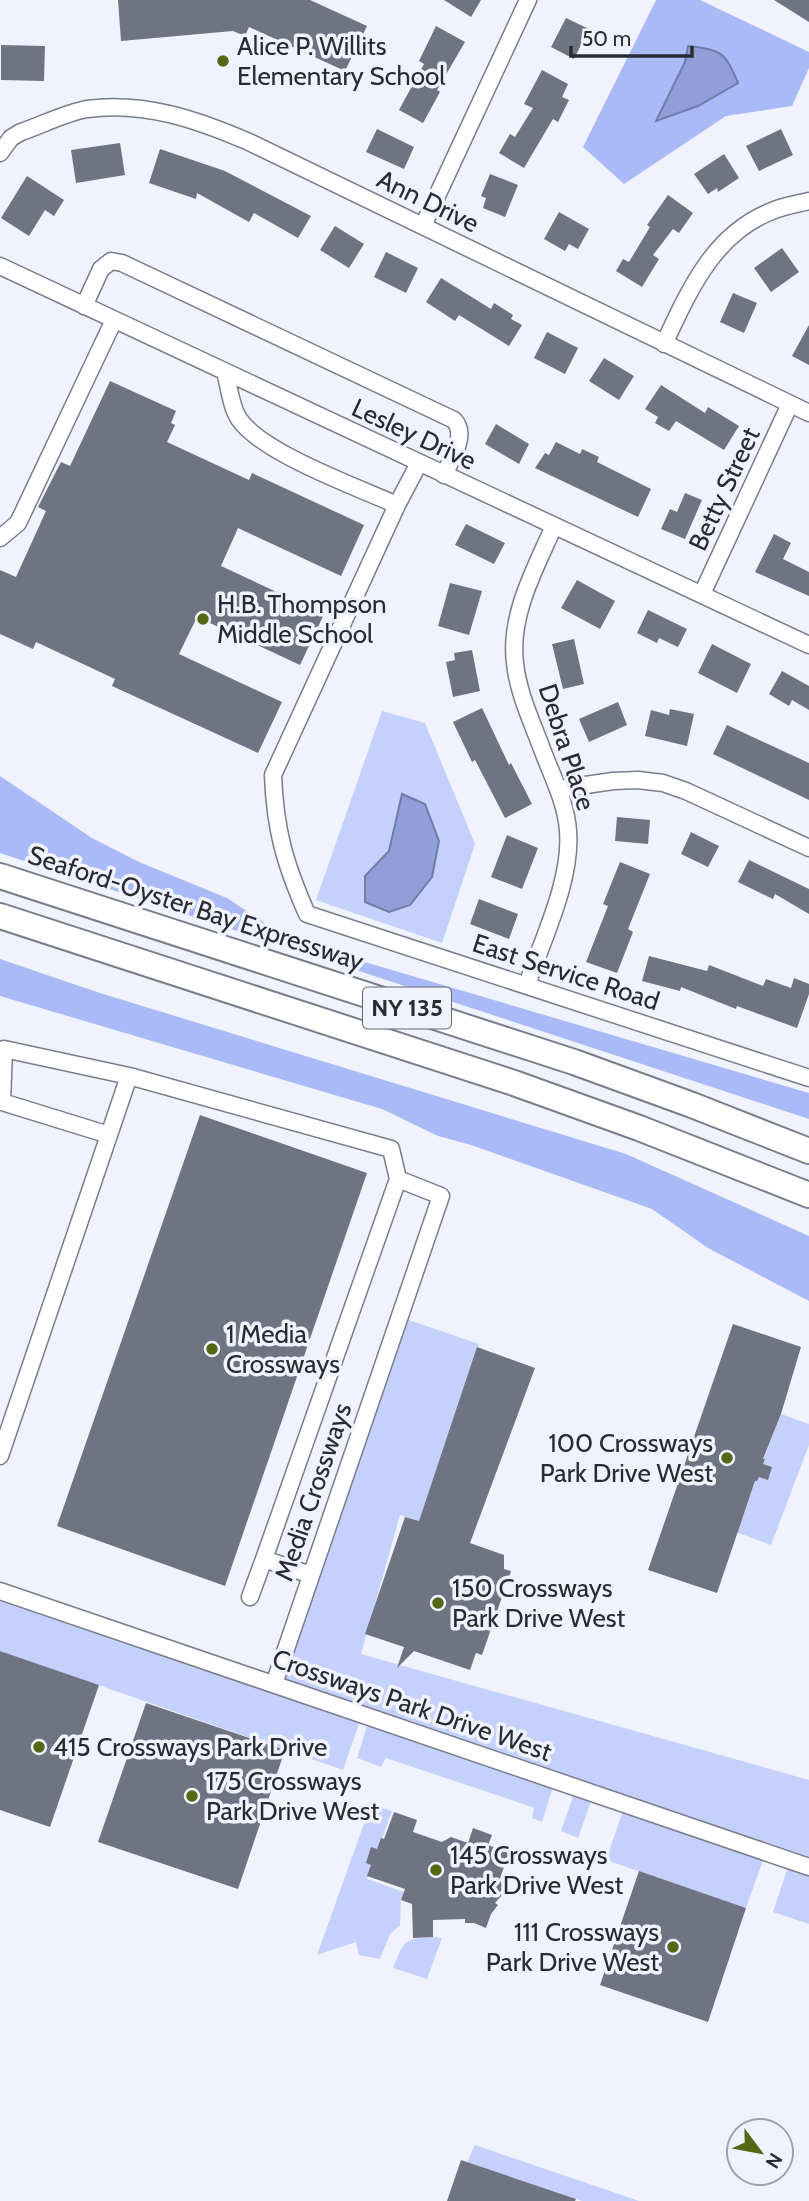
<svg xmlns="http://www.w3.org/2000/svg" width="809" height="2201" viewBox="0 0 809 2201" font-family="Cabin,sans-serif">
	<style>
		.green { fill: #c5d1fd }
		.forest { fill: #aabaf7 }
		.water { fill: #909fda; stroke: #717ca7; stroke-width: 2 }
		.building { fill: #6f7382 }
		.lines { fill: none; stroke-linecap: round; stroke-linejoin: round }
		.minor-casing { stroke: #797d8c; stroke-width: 19 }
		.highway-casing { stroke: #797d8c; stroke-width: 28 }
		.minor { stroke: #fff; stroke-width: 16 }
		.highway { stroke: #fff; stroke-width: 24 }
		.poi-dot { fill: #546815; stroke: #f0f3fd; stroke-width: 2.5 }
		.labels { text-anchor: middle; stroke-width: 7; stroke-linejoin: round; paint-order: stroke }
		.shield { fill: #f0f3fd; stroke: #65676e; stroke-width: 2 }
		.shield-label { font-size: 24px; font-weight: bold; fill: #292b31 }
		.poi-label { font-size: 26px; fill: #292b31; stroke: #f0f3fd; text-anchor: start }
		.street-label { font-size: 26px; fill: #292b31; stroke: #f0f3fd }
	</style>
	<rect width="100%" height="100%" fill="#f0f3fd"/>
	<path class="green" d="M382,711l43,12 50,121 -33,99 -126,-43z
		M403,1318l76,26 -60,177 -19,-6 -39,139 448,126v144l-36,-12 17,-51 -24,-9 -20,56 -140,-48 19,-55 -31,-12 -16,45 -17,-7 15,-43 -21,-8 -13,42 -10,-4 2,-10 -2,-1 -146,-49 -5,9 -24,-9 11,-35 -8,-2 -17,49 -343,-119v-61l274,94z
		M781,1414l28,10v21l-38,100 -35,-13z
		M371,1804l21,7 -25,68 37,13 -3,8 -1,25 -10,9 -10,25 -21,-4 -3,-13 -39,13z
		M433,1937l9,1 -15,41 -34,-11c11,-27 11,-30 40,-31z
		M475,2145l164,56h-57l-115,-39z"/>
	<path class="forest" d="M656,0h44l109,52v16l-17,38 -66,10 -102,68 -41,-37z
		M0,776l92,62 47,24 88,36 63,42 519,153v26l-809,-266z
		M0,959l100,34 526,161 183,82v65l-101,-53 -56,-39 -181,-64 -33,-9 -56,-27 -382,-113z"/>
	<path class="water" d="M688,46c34,4 37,6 50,37l-40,23 -42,15 29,-59z
		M402,794l23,10 14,37 -7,36 -22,28 -21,7 -24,-10v-26l24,-25z"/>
	<path class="building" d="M118,0h192l57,26 -22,45 -96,-44 -4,9 -12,-5 -112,10z
		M444,0h37l-10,17z
		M774,0h35v22z
		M566,18l23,11 -15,30 -23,-12z
		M436,26l29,16 -28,48 3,2 -17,31 -24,-13 25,-46 -5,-3z
		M1,45l44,1 -1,35 -43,-1z
		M542,70l26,14 -6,13 7,3 -11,22 -5,-3 -29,49 -25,-15 11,-19 5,3 18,-29 -9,-4z
		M377,129l37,18 -10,22 -38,-17z
		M781,129l12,26 -34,16 -13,-25z
		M120,143l5,32 -49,8 -5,-33z
		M160,149l65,22 86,45 -13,22 -44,-25 -5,9 -52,-29 -1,6 -47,-16z
		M724,154l15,24 -21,14 -1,-4 -9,6 -14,-20z
		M490,174l28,11 -13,32 -22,-9 3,-10 -5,-2z
		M27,176l37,24 -10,16 -9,-6 -16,26 -28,-18z
		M668,195l25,18 -14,20 -6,-4 -20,26 6,4 -17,28 -26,-16 7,-12 6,3 21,-35 -3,-2z
		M559,212l30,17 -11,20 -9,-5 -4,7 -21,-12z
		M335,226l29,18 -15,24 -29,-18z
		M782,248l17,24 -28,20 -17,-24z
		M386,252l32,16 -12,25 -32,-16z
		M441,278l50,31 3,-6 19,12 -2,4 11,6 -13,21 -50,-31 -4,6 -29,-19z
		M733,293l24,10 -13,30 -24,-11z
		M809,325v40l-17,-9z
		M547,332l31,16 -13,26 -31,-16z
		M604,358l30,18 -15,24 -30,-19z
		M110,381l66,30 -5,12 4,2 -8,17 82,38 3,-7 112,52 -23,51 -103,-48 -17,38 103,48 -24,51 -103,-48 -18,37 103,48 -24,51 -146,-67 3,-7 -79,-37 -3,7 -33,-15v-64l16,7 30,-66 -8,-4 23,-45 9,4z
		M661,385l44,28 3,-6 31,19 -15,24 -48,-29 -7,10 -14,-8 3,-6 -13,-8z
		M496,424l33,20 -10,20 -34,-20z
		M556,442l24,12 2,-5 17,8 -2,5 54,27 -13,28 -103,-49 10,-15 4,2z
		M685,493l17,7 -17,39 -24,-10 9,-20 7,3z
		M466,524l39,19 -11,21 -39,-19z
		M774,534l17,9 -8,16 26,13v24l-54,-24z
		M577,580l38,21 -15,28 -39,-21z
		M450,583l32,8 -13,44 -31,-9z
		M648,610l39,19 -9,18 -19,-9 -2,5 -20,-10z
		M574,639l10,45 -21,5 -11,-45z
		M712,644l39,20 -14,29 -39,-20z
		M472,650l8,41 -27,6 -7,-35 9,-2 -1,-7z
		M782,671l27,15v24l-17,-10 -3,6 -20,-12z
		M618,702l9,23 -38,17 -10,-23z
		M482,708l27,57 2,-2 21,41 -27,14 -30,-58 -3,2 -19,-40z
		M670,709l24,5 -7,32 -42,-10 6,-26 18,5z
		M727,725l82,38v37l-96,-46z
		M617,817l33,3 -2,24 -33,-3z
		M691,832l28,14 -11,21 -27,-13z
		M507,835l31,13 -16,41 -31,-12z
		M749,860l60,29v25l-34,-20 -2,5 -35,-17z
		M620,862l30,12 -22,55 5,3 -16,41 -31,-11 22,-56 -5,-2z
		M479,899l39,15 -9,25 -39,-15z
		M649,956l58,15 2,-6 54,21 3,-7 25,9 3,-10 15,6v10l-12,34 -60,-22 -1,3 -55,-22 -1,4 -38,-10z
		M200,1115l167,58 -142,413 -168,-60z
		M733,1324l68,23 -20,67 -18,45h2l-2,5 9,3 -4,13 -9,-3 -2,4h-2l-38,112 -69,-23z
		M477,1347l58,21 -65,175 34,12v14l7,2 -29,84 -6,-2 -6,17 -56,-19 -17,17 7,-21 -39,-13 40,-117 14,4z
		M0,1651l99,34 -49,142 -50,-17z
		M146,1703l139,47 -47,139 -140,-47z
		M394,1812l23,8 -4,12 29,10 9,-5 17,6 5,-15 19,7 -4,10 21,8 -10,28 8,3 -8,9 3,2 -7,8 3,2 -7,9 -5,14 -12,-5h-9v-4l-32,1v17l-20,1 -1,-34 -11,-4 4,-11 -38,-13 4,-11 -5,-2 5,-16 6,2 4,-11 3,1z
		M639,1871l107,37 -38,114 -108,-37z
		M461,2160l115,39 -1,2h-128z"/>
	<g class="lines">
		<defs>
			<path id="minor" d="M0,153l11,-15 10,-6c21,-7 44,-19 66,-23 57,-8 111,11 162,33l560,271
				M423,226l105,-226
				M0,266l809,379
				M84,306l17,-37 10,-8 11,2 332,157c14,15 -3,39 -10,55
				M664,344c25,-53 49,-110 108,-133 11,-5 25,-7 37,-10
				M225,372c4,14 6,35 14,47 23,34 118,68 158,86
				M419,463l-22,42 -124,270c2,55 12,89 34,139l502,164
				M0,538l18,-15 96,-203
				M702,594l88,-190
				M558,789l55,-8 25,-1 25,3 23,8 123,57
				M527,985c16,-47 45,-105 41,-154 -2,-29 -16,-55 -26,-82 -10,-27 -24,-56 -27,-86 -6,-48 20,-94 39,-137
				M129,1076l-20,59 -107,-33 2,-53 125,27 262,73 7,30 43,17 -167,488
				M0,1456l109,-321
				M311,1575l-47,-16 134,-380
				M0,1591l809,276
				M250,1597l14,-38"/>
			<path id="highway" d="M0,876l574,186 118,43 117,46
				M0,916l514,167 125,45 170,67"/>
		</defs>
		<use href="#minor" class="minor-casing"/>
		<use href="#highway" class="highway-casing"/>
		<use href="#minor" class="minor"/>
		<use href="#highway" class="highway"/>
	</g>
	<g class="poi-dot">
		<circle cx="223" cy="61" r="7"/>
		<circle cx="203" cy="619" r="7"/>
		<circle cx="212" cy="1349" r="7"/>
		<circle cx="727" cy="1458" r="7"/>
		<circle cx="438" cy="1603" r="7"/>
		<circle cx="39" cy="1747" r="7"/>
		<circle cx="192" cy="1796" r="7"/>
		<circle cx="436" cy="1870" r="7"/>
		<circle cx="673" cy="1947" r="7"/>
	</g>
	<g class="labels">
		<rect class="shield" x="363" y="987.5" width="88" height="41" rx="5"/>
		<g class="shield-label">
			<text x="407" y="1016">NY 135</text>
		</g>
		<g class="poi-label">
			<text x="237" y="55">Alice P. Willits<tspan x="237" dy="30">Elementary School</tspan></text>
			<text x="217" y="613">H.B. Thompson<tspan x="217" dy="30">Middle School</tspan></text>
			<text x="226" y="1343">1 Media<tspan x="226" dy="30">Crossways</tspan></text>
			<text x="713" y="1452" text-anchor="end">100 Crossways<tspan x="713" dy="30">Park Drive West</tspan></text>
			<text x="452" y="1597">150 Crossways<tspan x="452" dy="30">Park Drive West</tspan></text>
			<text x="53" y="1756">415 Crossways Park Drive</text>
			<text x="206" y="1790">175 Crossways<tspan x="206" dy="30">Park Drive West</tspan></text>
			<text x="450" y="1864">145 Crossways<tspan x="450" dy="30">Park Drive West</tspan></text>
			<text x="659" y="1941" text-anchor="end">111 Crossways<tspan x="659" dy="30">Park Drive West</tspan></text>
		</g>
		<g class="street-label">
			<text transform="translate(428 201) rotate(26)" y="9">Ann Drive</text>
			<text transform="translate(414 434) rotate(25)" y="9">Lesley Drive</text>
			<text transform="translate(724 489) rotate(-65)" y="9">Betty Street</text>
			<text transform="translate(567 747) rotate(72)" y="9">Debra Place</text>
			<text transform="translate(196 908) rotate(18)" y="9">Seaford-Oyster Bay Expressway</text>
			<text transform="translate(566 972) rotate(18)" y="9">East Service Road</text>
			<text transform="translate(313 1492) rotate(-71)" y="9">Media Crossways</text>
			<text transform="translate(412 1705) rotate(19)" y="9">Crossways Park Drive West</text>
		</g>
	</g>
	<g transform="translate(760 2152) rotate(122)"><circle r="33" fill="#f0f3fd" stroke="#a0a3ab" stroke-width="2"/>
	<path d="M0-5L12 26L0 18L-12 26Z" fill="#546815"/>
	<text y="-10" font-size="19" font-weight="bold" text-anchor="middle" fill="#292b31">N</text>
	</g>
	<path d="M571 46v10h121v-10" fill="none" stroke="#292b31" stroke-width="3.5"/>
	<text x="582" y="46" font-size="21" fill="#292b31" stroke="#f0f3fd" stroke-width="5" paint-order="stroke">50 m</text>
</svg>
